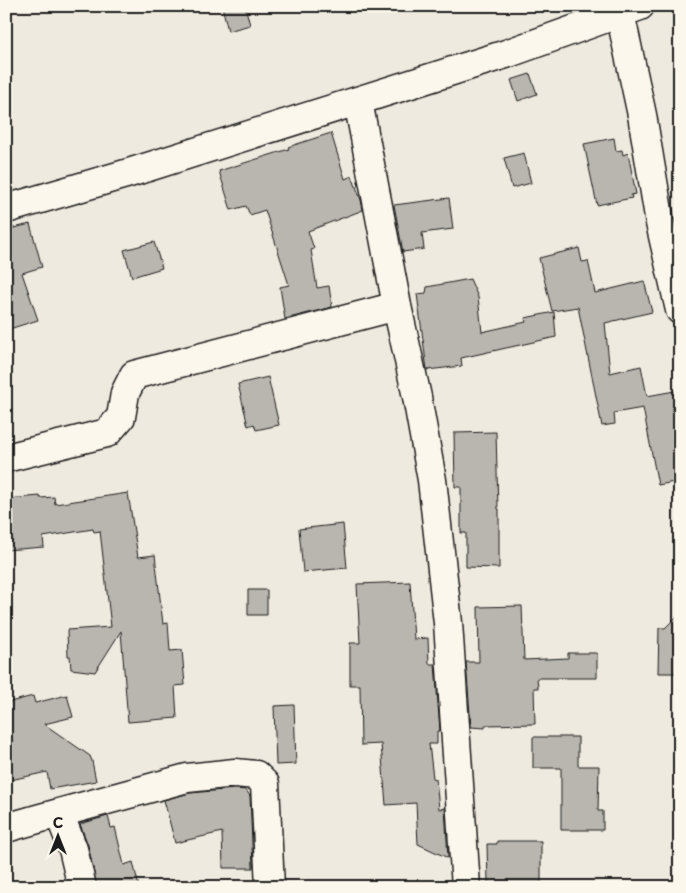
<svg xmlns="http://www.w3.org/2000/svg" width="686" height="893" viewBox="0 0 686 893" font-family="'Playpen Sans',sans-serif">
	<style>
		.building { fill: #b9b6af; stroke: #1c1c1c }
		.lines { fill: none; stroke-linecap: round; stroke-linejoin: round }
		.street-casing { stroke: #1c1c1c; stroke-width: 31 }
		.street { stroke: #fbf7ec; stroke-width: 28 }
	</style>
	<rect width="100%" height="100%" fill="#eeeadf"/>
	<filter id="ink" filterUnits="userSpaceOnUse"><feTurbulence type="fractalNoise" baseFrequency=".02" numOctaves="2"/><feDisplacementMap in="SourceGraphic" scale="10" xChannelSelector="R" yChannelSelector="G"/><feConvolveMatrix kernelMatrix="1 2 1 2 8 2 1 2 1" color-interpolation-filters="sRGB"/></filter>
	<g filter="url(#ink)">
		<path class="building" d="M222,6h23l5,19 -22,6z
			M530,74l7,20 -19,7 -7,-21z
			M331,133l14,46 7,-3 9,24 2,10 -55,21 6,18 -3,1 6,38 12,-2 3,21 -47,12 -5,-32 9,-2 -24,-75 -15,5 -4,-9 -15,4 -12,-39 70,-22 -1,-2z
			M614,138l2,13 6,-1 1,5 5,-2 8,41 -5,1 1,3 -35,7 -13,-61z
			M524,153l7,30 -19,5 -8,-30z
			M449,198l4,31 -31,4 2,16 -21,3 -9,-47z
			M30,224l12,43 -20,6 16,47 -32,10v-100z
			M154,242l8,26 -30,9 -8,-27z
			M579,248l3,14 6,-1 7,32 49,-12 8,31 -47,11 5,50 31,-7 6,30 33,-6v91l-22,4 -15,-77 -29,5 1,11 -13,2 -24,-119 -26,4 -13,-53z
			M470,279l8,18 4,35 44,-10 -1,-4 29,-6 2,25 -95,21 1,8 -35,4 -10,-76 9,-1 1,-6z
			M268,377l11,48 -23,5 -2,-6 -6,2 -10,-42z
			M496,432l2,77h1v59l-33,-1v-34h-5v-46h-6l-1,-54z
			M128,493l10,64 17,-2 8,69 5,-1 2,28 12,-1 3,35 -10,1 2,32 -49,4 -7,-91 -26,41 -24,-3 -1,-13h-2l-1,-26 44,-3 -11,-96 -6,1 -1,-3 -50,8 1,10 -38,3v-51l34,-3v2l14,-1 1,7z
			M343,524l4,44 -44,4 -4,-43z
			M410,582l4,57 14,-1 1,26h6l5,67h-3v13h-8l4,34 3,1 3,30 6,-1 3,50 -30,-14 -2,-41 -30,2 -5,-61 -20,1 -1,-60h-10v-42h10l-3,-59z
			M248,590h19v25h-19z
			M522,606l2,54 44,-2v-5h29v25h-60l1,10h-4l1,36 -50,1v3l-14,-1 -5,-65h13l-1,-55z
			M680,613v60h-22l1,-45h6z
			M67,695l6,22 -29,7 46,32 2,5 4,20 -46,8 -3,-17 -41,9v-78l27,-7 2,7z
			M294,705l2,59 -20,1 -2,-59z
			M533,737h45v29h21l-1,45h5v19h-42v-62h-28z
			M235,789l11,1 4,6 3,72h-30l-1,-36 -47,11 -11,-43 26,-7z
			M108,816l3,12 4,-1 9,38 9,-3 6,25h-42l-9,-42 -8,-21z
			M497,841h44v42h-53l-1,-39h10z"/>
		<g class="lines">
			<defs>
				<path id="street" d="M620,13l22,102 18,108 20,87
					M358,101l39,205 20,91 15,83 16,143 18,264
					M6,209l123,-36 377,-119 134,-48
					M6,458l101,-25 14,-16 4,-24 9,-18 263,-69
					M59,813l14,36 9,38
					M6,828l35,-10 146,-40 48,-5 21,2 9,9 5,103"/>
			</defs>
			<use href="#street" class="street-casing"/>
			<use href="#street" class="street"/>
		</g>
	</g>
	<rect width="686" height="893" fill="none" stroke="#fbf7ec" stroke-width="25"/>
	<rect x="12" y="12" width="661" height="868" fill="none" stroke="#1c1c1c" stroke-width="2" filter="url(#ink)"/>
	<g transform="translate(58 836)" stroke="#fbf7ec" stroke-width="4" paint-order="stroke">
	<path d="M0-4L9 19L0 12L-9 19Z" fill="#1c1c1c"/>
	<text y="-8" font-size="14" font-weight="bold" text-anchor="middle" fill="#1c1c1c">С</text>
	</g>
</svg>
